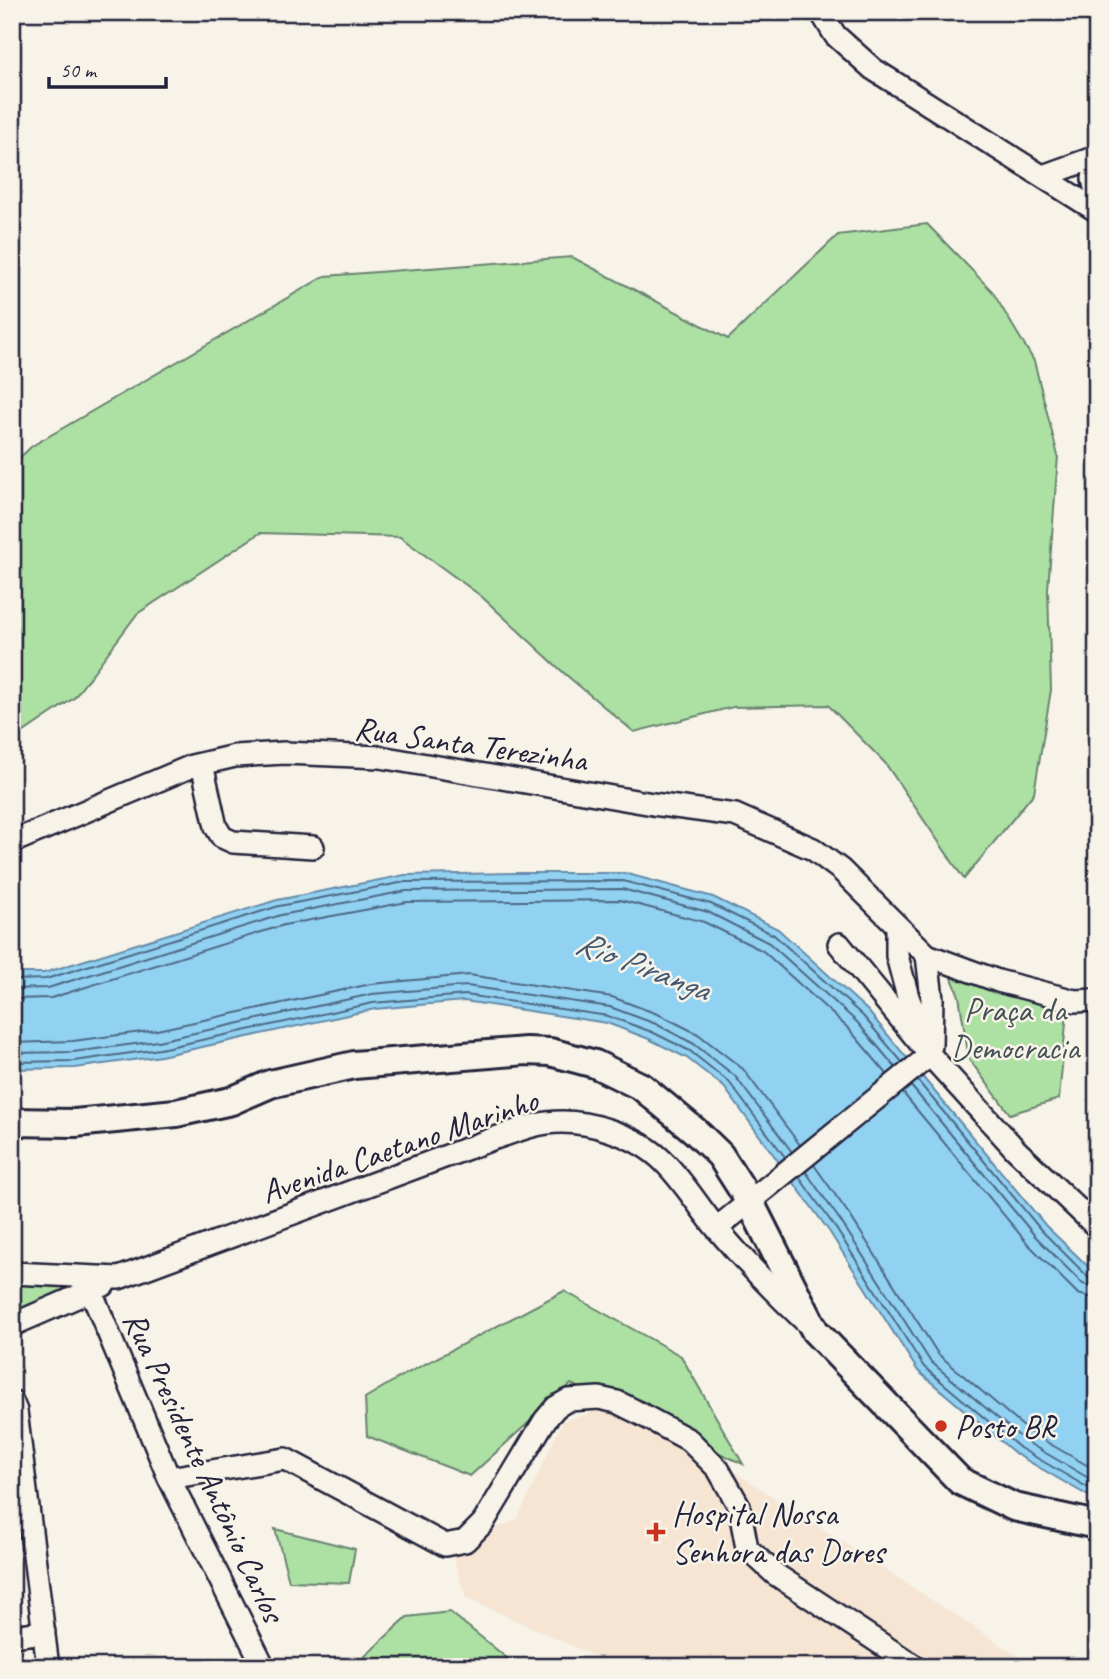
<svg xmlns="http://www.w3.org/2000/svg" width="1109" height="1679" viewBox="0 0 1109 1679" font-family="Caveat,sans-serif">
	<style>
		.built { fill: #f6e5d3 }
		.green { fill: #ade1a3; stroke: #68826f; stroke-width: 2 }
		.water { fill: #91d1f2; stroke: #658ba9; stroke-width: 2 }
		.lines { fill: none; stroke-linecap: round; stroke-linejoin: round }
		.shore { stroke: #4e6884; stroke-width: 2 }
		.minor-casing { stroke: #22223b; stroke-width: 26 }
		.major-casing { stroke: #22223b; stroke-width: 32 }
		.minor { stroke: #f7f3e8; stroke-width: 21 }
		.major { stroke: #f7f3e8; stroke-width: 26 }
		.poi-dot { fill: #c8321e; stroke: #f7f3e8; stroke-width: 2.5 }
		.labels { text-anchor: middle; stroke-width: 5; stroke-linejoin: round; paint-order: stroke }
		.street-label { font-size: 33px; fill: #22223b; stroke: #f7f3e8 }
		.park-label { font-size: 33px; fill: #455255; stroke: #f7f3e8 }
		.poi-label { font-size: 33px; fill: #22223b; stroke: #f7f3e8; text-anchor: start }
		.water-label { font-size: 35px; font-style: italic; fill: #435772; stroke: #f7f3e8 }
	</style>
	<rect width="100%" height="100%" fill="#f7f3e8"/>
	<filter id="ink" filterUnits="userSpaceOnUse"><feTurbulence type="fractalNoise" baseFrequency=".0143" numOctaves="2"/><feDisplacementMap in="SourceGraphic" scale="14" xChannelSelector="R" yChannelSelector="G"/><feConvolveMatrix kernelMatrix="1 2 1 2 8 2 1 2 1" color-interpolation-filters="sRGB"/></filter>
	<g filter="url(#ink)">
		<path class="built" d="M618,1405l86,47 331,215h-416l-153,-69 -17,-53 68,-25 46,-99z"/>
		<path class="green" d="M927,224l65,67 42,70 24,95 -10,133 3,101 -17,103 -70,86 -79,-116 -57,-58 -95,2 -99,25 -69,-58 -84,-78 -81,-59 -140,-4 -123,81 -63,84 -62,42v-275l20,-19 293,-170 247,-19 156,82 110,-104z
			M943,955l126,35 -10,109 -49,15 -41,-55 -10,-63z
			M12,1273l107,5 -107,47z
			M564,1291l117,65 62,108 -172,-80 -101,92 -103,-40 -2,-38 35,-21z
			M275,1529l80,20 -6,34 -60,-2z
			M450,1612l68,55h-153l-3,-8 45,-42z"/>
		<path class="water" d="M515,873h109l89,24 65,32 90,82 178,215 51,49v226l-81,-47 -98,-83 -89,-140 -105,-144 -37,-29 -38,-19 -42,-16 -143,-22 -89,8 -214,47 -86,12 -63,1v-96h32l233,-73 128,-25z"/>
		<g class="lines">
			<path class="shore" d="M12,980l34,-1 233,-73 126,-24 218,-1 88,23 63,31 89,81 39,46
				M12,989l36,-1 233,-73 125,-24 216,-2 86,23 61,31 88,79 38,45
				M12,999l39,-1 233,-73 123,-23 213,-2 84,22 59,29 86,78 38,45
				M12,1043l61,-2 84,-11 214,-46 98,-9 143,22 48,18 38,19 45,35 57,76
				M12,1053l61,-1 85,-11 214,-47 95,-8 143,21 46,17 38,20 41,32 57,76
				M12,1062l62,-1 86,-12 213,-46 93,-8 142,21 44,16 38,19 39,31 56,75
				M918,1081l123,149 48,48 8,2
				M911,1086l124,150 48,48 14,4
				M903,1093l124,150 51,51 19,5
				M814,1165l37,52 87,137 93,79 66,38
				M806,1172l36,51 88,138 95,80 72,42
				M799,1177l36,50 89,140 96,81 77,45"/>
			<defs>
				<path id="minor" d="M821,12l14,23 38,34 224,142
					M1097,157l-4,22 4,18
					M1043,176l53,-19
					M202,764l14,63 6,10 11,5 80,5
					M12,842l180,-76 43,-10 49,-3 96,4 273,47 82,11 78,34 28,21 86,85 71,26 77,20 22,-1
					M897,928v28l11,41 15,40
					M839,944l91,111 86,95 81,77
					M927,955l5,44 -1,47
					M717,1228l213,-173
					M12,1273l107,5 376,-140c17,-5 34,-13 52,-15 38,-5 91,12 118,40 20,20 35,46 53,67 28,33 58,64 89,93
					M91,1291l78,187 95,189
					M12,1325l92,-40
					M12,1401l4,10 32,256
					M169,1478l116,-19 160,86 20,-4 18,-18 62,-103 11,-13 12,-7 31,-2 18,4 18,9 54,29 29,29 21,37 8,42 28,26 141,93
					M12,1636l32,-4"/>
				<path id="major" d="M12,1122l63,1 101,-10 55,-12 39,-17 84,-19 172,-14 24,1 45,12 47,23 53,44 25,24 30,47 65,129 145,150 54,26 83,18"/>
			</defs>
			<use href="#minor" class="minor-casing"/>
			<use href="#major" class="major-casing"/>
			<use href="#minor" class="minor"/>
			<use href="#major" class="major"/>
		</g>
	</g>
	<g class="poi-dot">
		<circle cx="941" cy="1426" r="7"/>
		<path d="M652.5 1521.5h7v7h7v7h-7v7h-7v-7h-7v-7h7z"/>
	</g>
	<g class="labels">
		<g class="street-label">
			<text transform="translate(471 743) rotate(8)" y="12">Rua Santa Terezinha</text>
			<text transform="translate(399 1145) rotate(-19)" y="12">Avenida Caetano Marinho</text>
			<text transform="translate(205 1466) rotate(65)" y="12">Rua Presidente Antônio Carlos</text>
		</g>
		<g class="park-label">
			<text x="1015" y="1021">Praça da<tspan x="1015" dy="38">Democracia</tspan></text>
		</g>
		<g class="poi-label">
			<text x="955" y="1438">Posto BR</text>
			<text x="672" y="1525">Hospital Nossa<tspan x="672" dy="38">Senhora das Dores</tspan></text>
		</g>
		<g class="water-label">
			<text transform="translate(643 965) rotate(21)" y="12">Rio Piranga</text>
		</g>
	</g>
	<rect width="1109" height="1679" fill="none" stroke="#f7f3e8" stroke-width="42"/>
	<rect x="21" y="21" width="1067" height="1637" fill="none" stroke="#22223b" stroke-width="2.5" filter="url(#ink)"/>
	<path d="M49 77v10h117v-10" fill="none" stroke="#22223b" stroke-width="3.5"/>
	<text x="60" y="77" font-size="21" fill="#22223b" stroke="#f7f3e8" stroke-width="5" paint-order="stroke">50 m</text>
</svg>
